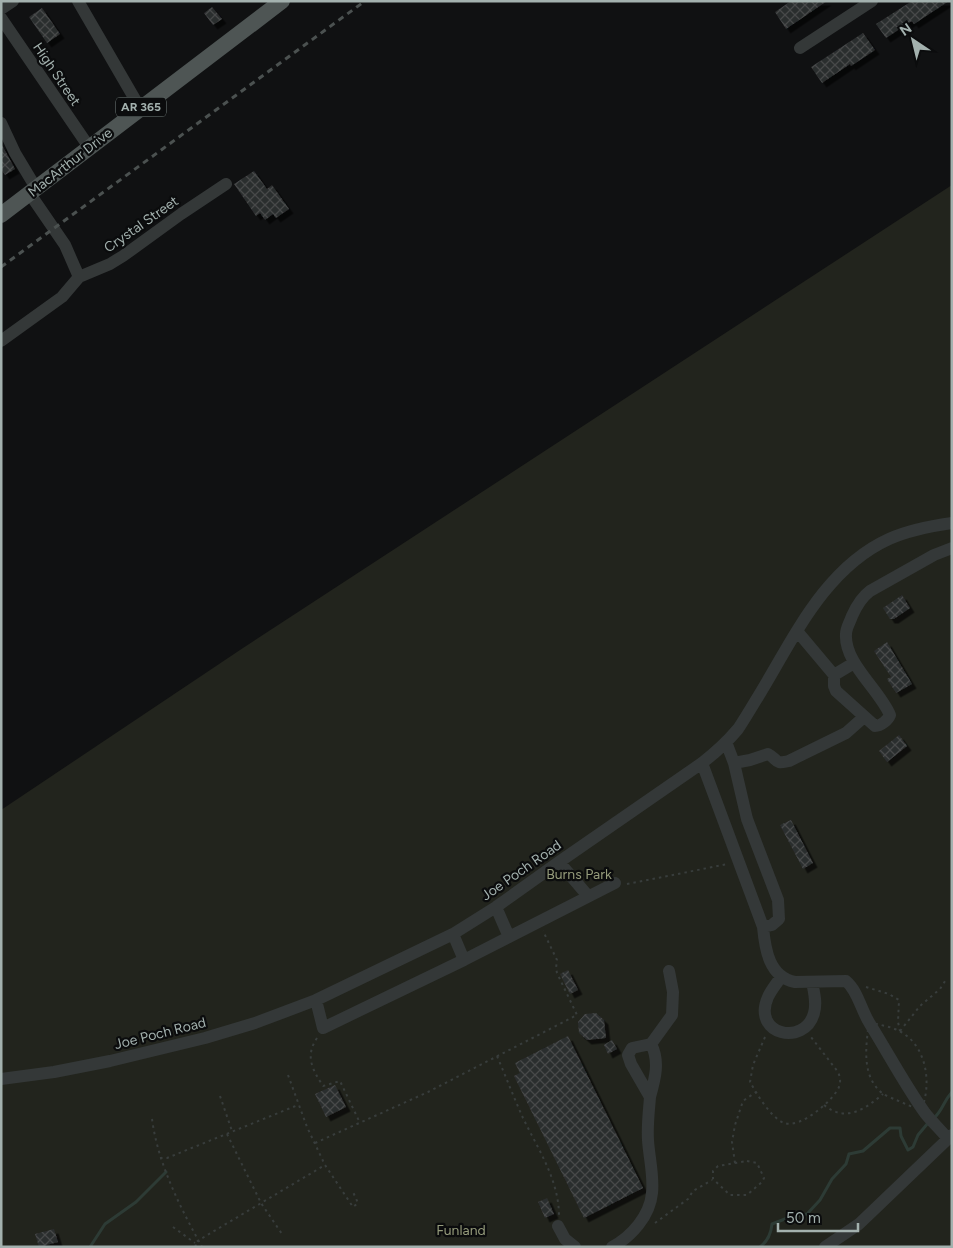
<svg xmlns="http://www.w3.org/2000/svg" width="953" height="1248" viewBox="0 0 953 1248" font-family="Figtree,sans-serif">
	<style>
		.green { fill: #22241d }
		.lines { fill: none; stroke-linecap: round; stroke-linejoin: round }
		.stream { stroke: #2d3b35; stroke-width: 3 }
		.building { fill: url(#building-cross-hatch); filter: url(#shadow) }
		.path { stroke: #383d3c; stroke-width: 2; stroke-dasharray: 2.5 4; stroke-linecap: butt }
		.minor { stroke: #343838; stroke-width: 12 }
		.major { stroke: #4e5554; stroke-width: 16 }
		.rail { stroke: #4b5150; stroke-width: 3; stroke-dasharray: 6 5; stroke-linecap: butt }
		.labels { text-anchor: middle; stroke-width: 4.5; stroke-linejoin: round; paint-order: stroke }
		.shield { fill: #0b0c0d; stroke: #75807e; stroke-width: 1 }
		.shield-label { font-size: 12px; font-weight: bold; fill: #a3b1ae }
		.street-label { font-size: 14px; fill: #a3b1ae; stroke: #0b0c0d }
		.park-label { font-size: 14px; fill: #959b7b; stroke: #0b0c0d }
	</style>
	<defs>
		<pattern id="building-cross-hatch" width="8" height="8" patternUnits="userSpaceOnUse" patternTransform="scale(1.25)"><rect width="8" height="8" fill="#2b2d2e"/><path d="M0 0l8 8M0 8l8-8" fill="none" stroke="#47494a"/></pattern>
		<filter id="shadow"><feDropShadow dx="4.5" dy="4.5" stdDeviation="0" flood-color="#0009"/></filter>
	</defs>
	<rect width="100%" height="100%" fill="#101112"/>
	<path class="green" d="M952,185v1062h-951v-437l242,-162z"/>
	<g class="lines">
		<path class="stream" d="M933,1119c11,-10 9,-16 19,-27
			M90,1247l15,-23 31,-22 30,-30
			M760,1247c8,-6 11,-13 12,-23l18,-7 17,-3 13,-14 12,-21 14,-15 3,-10 14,-3 27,-23h10l1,8 7,14 5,-3 5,-12 10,-12"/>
	</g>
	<path class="building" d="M791,1h36l-41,28 -11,-17z
		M912,1h37l-35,23 -2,-3 -26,17 -10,-14z
		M212,7l10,12 -9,6 -9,-12z
		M42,8l18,26 -13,9 -18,-26z
		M863,33l12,17 -24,16 -1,-2 -28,19 -11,-16z
		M1,143l14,26 -10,6 -4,-6z
		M254,171l13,18 5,-4 17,24 -13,9 -3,-4 -8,6 -5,-7 -4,3 -22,-32z
		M902,595l8,13 -16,11h-4l-7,-11z
		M887,642l25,42 -16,9 -9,-14 4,-2 -17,-26z
		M899,735l8,11 -20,16 -8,-11z
		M791,820l22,43 -10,6 -23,-44z
		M568,970l10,20 -8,4 -10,-20z
		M596,1013l8,7 2,18 -19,2 -8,-7 -1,-11 7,-8z
		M568,1036l75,152 -59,30 -70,-142 6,-3 -5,-10z
		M612,1040l5,9 -9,5 -4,-9z
		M335,1085l11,22 -20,10 -11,-23z
		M547,1198l7,16 -9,4 -7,-16z
		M54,1229l4,13 -19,5 -4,-13z"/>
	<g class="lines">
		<path class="path" d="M627,884l101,-20
			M866,987l23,7 10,6 -1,22 2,9
			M869,1022c10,3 21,4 30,9 27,13 33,51 23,77 -9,1 -17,-5 -26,-8 -4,-2 -10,-4 -14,-7 -21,-17 -16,-48 -13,-71z
			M900,1031l20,-25 20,-17 7,-11
			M765,1037l-12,28 -3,17c7,12 20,35 34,41 16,6 49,-22 55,-36 2,-6 1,-10 -1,-15l-27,-35
			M317,1038c-12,18 -5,31 6,48l17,-5 20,42
			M497,1056c9,21 17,42 26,62 15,31 36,62 36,98
			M288,1075l19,52 18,38 28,42 5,-4 -5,-11
			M220,1096l12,35
			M824,1105c22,18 41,4 59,-11
			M152,1119c6,45 28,88 50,128
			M227,1134l34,69 21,31
			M315,1143l113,-51 149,-77 -20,-42 -1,-5 1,-8 -14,-29
			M160,1158h7l131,-53
			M747,1161l10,2 7,15 -2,4 -15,13h-17l-17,-16v-8l5,-5z
			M735,1163l-3,-21 3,-17 8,-24 13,-9
			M655,1223l33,-24 5,-8 19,-11
			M173,1227l22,16
			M196,1247l-1,-4 4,-3 126,-75"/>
		<path class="minor" d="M78,1l62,107
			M1,9l12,-8
			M1,18l88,129
			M800,48l72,-47
			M1,123l14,30 21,35
			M30,194l35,51 14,32
			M1,341l61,-44 17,-20 31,-13 13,-8 58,-42 45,-30
			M797,631l37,44 20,-12
			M834,675v11l2,5 39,35c6,0 13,-6 15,-11 -11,-26 -46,-52 -44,-81 0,-6 4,-12 6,-18 4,-9 10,-19 18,-25l64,-36 18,-7
			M726,742l8,21 13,56 31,81 1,19 -7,6 -9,2
			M702,763l61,164c2,22 6,50 32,55l51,-1c12,10 15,29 24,43 18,29 35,61 55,89 7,9 16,17 23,26
			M734,763l16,-3 18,-6c10,5 6,11 21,7l57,-28 18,-16
			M559,862l29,34
			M496,907l13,30
			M453,934l11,26
			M781,977c-4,6 -10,13 -13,20 -17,38 37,50 46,16 3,-10 0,-21 -2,-31
			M316,1000l7,28 141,-68 151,-77
			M651,1044c9,17 4,35 -1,53l-19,-33 -3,-9 4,-7 19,-4 21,-29 1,-23 -4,-21
			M1,1079l53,-7 56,-11 95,-23 50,-15 61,-23 137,-66 43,-27 63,-45 143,-99c13,-10 25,-21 36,-34 6,-9 12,-19 18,-29 36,-58 67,-131 133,-161 20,-9 42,-13 63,-16
			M558,1226l7,13 10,8
			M612,1247c19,-10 38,-31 40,-54 2,-17 -3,-36 -4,-53 -1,-15 1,-29 2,-43
			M825,1247l34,-23 93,-89"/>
		<path class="major" d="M1,215l281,-214"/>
		<path class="rail" d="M1,267l364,-266"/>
	</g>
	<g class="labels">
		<rect class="shield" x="116" y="97.5" width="50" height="19" rx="4"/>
		<g class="shield-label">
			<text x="141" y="111">AR 365</text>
		</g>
		<g class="street-label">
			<text transform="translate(57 74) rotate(56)" y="5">High Street</text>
			<text transform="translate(70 162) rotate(-38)" y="5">MacArthur Drive</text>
			<text transform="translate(141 224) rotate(-35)" y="5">Crystal Street</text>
			<text transform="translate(521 870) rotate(-35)" y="5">Joe Poch Road</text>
			<text transform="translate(160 1033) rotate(-14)" y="5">Joe Poch Road</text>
		</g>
		<g class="park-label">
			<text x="579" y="879">Burns Park</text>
			<text x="461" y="1235">Funland</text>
		</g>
	</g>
	<rect width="953" height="1248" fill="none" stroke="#a3b1ae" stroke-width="5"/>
	<g transform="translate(913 40) rotate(325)" stroke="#0b0c0d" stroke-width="4" paint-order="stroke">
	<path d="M0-4L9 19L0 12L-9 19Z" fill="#a3b1ae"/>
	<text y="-8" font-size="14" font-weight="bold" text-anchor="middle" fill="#a3b1ae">N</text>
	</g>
	<path d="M778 1223v8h80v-8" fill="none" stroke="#a3b1ae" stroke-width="2.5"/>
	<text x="786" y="1223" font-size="15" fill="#a3b1ae" stroke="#0b0c0d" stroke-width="4" paint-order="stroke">50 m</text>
</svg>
